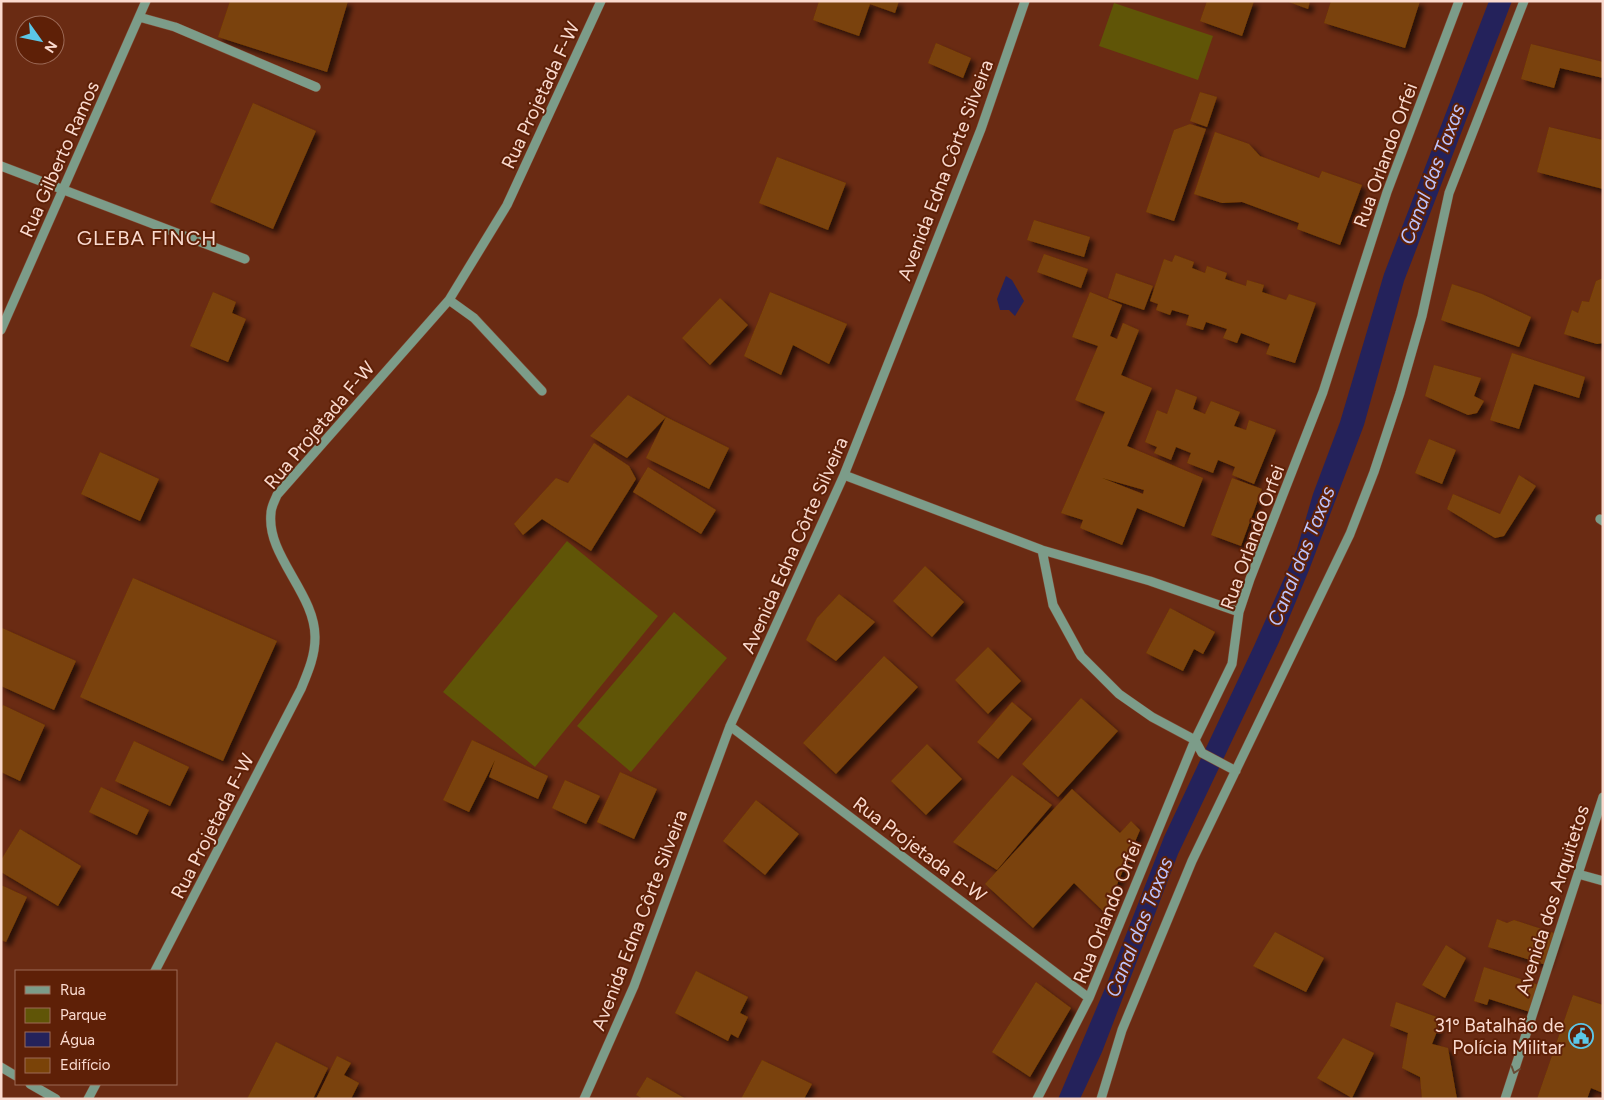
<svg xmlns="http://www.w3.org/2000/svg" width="1604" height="1100" viewBox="0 0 1604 1100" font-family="Figtree,sans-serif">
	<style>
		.green { fill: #605507 }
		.water { fill: #24225b }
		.building { fill: #7a4308; fill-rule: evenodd; filter: url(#shadow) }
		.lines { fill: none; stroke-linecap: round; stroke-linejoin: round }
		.minor-casing { stroke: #814731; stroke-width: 10 }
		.minor { stroke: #7c9c89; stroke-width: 9 }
		.oneway { stroke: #684b34 }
		.labels { text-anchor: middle; stroke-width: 4; stroke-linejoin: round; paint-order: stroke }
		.street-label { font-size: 19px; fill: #fadacf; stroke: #5e2007 }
		.poi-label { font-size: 19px; fill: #fadacf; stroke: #5e2007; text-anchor: end }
		.water-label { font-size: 20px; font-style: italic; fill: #bec4fc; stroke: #5e2007 }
		.neighbourhood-label { font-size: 20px; letter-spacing: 1px; fill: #fadacf; stroke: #5e2007 }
	</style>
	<defs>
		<filter id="shadow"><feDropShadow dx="4.5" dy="4.5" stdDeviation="2.5" flood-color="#0009"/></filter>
	</defs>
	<rect width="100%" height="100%" fill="#6a2b13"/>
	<path class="green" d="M1114,3l99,33 -15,44 -99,-34z
		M567,541l91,75 -123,151 -92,-75z
		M674,612l53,46 -96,114 -54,-46z"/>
	<path class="water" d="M1489,1h23l-108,280 -40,144 -55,145 -30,72 -101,212 -76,198 -22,47h-22l50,-118 56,-144 90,-191 43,-97 16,-55 27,-72 44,-148z
		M1006,276l6,4 12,21 -9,15 -6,-6h-9l-3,-11z"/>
	<path class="building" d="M230,1h118l-21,71 -109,-35z
		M819,1h80l-4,12 -25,-9 -11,32 -46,-16z
		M1207,1h47l-12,35 -42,-15z
		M1286,1h24l-2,8z
		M1331,1h89l-15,47 -81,-25z
		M936,43l35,15 -8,20 -35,-15z
		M1531,44l72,18v16l-43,-10 -6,20 -33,-9z
		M1200,92l17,5 -10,30 -17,-6z
		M253,103l63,28 -43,98 -63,-27z
		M1190,124l16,5 -32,92 -28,-9 28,-82z
		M1549,127l54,13v49l-66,-17z
		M1215,132l34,12 11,12 59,22 3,-7 40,14 -22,60 -43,-16 2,-6 -57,-21 -20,1 -28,-9z
		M777,157l69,26 -18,47 -69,-27z
		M1034,220l56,17 -6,20 -57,-17z
		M1044,254l44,15 -7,19 -44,-16z
		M1175,255l19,7 -2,6 13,5 2,-7 20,7 -2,6 21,7 1,-6 17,5 -2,7 24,8 3,-6 27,9 -21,60 -29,-9 4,-10 -29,-11 -4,10 -14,-5 4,-9 -21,-7 -3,8 -17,-5 3,-10 -17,-5 -2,5 -14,-5 2,-6 -8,-3 14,-42 8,3z
		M1116,273l37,13 -9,24 -36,-12z
		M1603,278v65l-6,1 -33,-10 8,-24 6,3 4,-12 7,1 7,-21z
		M1452,284l30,10 49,23 -12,30 -78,-27z
		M213,292l23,10 -4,11 14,6 -18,43 -38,-16z
		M770,292l77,32 -18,40 -36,-19 -12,30 -37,-19z
		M1090,292l32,13 -12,31 7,3 6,-16 16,7 -18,45 31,13 -25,58 76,32 -19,49 -47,-19 -15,37 -42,-17 3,-8 -22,-7 44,-101 -30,-12 23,-54 -26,-9zM1102,478l42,12 -1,4z
		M720,298l28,27 -38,40 -28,-27z
		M1512,353l73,24 -6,21 -45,-14 -15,45 -29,-9z
		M1434,365l47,13 -7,18 10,5 -7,12 -9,2 -43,-19z
		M1176,389l21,8 -4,12 12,5 6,-13 29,11 -6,14 12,4 3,-10 27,10 -22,54 -22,-9 3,-8 -17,-7 -5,13 -26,-10 4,-10 -15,-6 -5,13 -17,-7 3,-6 -12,-5 12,-32 10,4z
		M628,395l38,22 -39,41 -37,-22z
		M666,417l63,31 -20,41 -63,-31z
		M1429,439l27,11 -14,34 -27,-11z
		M594,443l35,23 7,13 -45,72 -49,-32 -19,16 -9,-11 42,-46 12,5z
		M100,452l59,27 -19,42 -59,-27z
		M648,467l68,43 -15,24 -68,-42z
		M1519,475l17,11 -32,50 -9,2 -48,-29 6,-15 47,20z
		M1232,478l30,11 -21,57 -30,-11z
		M925,566l39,36 -32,35 -39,-36z
		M133,578l144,63 -54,120 -143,-64z
		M839,594l36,28 -39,39 -30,-21 11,-22z
		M1170,608l45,24 -12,22 -9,-5 -11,22 -37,-18z
		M2,628l74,33 -22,49 -53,-24z
		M988,647l33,34 -33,33 -33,-34z
		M884,656l34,31 -82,87 -33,-31z
		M1081,698l37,33 -60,66 -36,-33z
		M1012,702l20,17 -34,40 -21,-17z
		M3,705l42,20 -25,56 -19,-9v-62z
		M472,740l76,36 -10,23 -49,-22 6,-17 -26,52 -26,-12z
		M134,741l55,26 -19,39 -55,-25z
		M927,744l35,35 -36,36 -35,-34z
		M620,772l37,17 -23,50 -37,-17z
		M1012,775l40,30 -55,65 -44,-28z
		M565,780l35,16 -14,28 -34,-16z
		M101,787l48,23 -12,25 -48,-23z
		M1072,789l48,44 11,-12 9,9 -35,83 -31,-30 -41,45 -48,-44z
		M756,800l43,34 -34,41 -42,-34z
		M20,829l61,37 -23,40 -57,-34v-12z
		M1,885l26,12 -21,45 -5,-2z
		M1497,919l10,4 7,-3 43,14 -11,31 -58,-18z
		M1275,932l49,26 -18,34 -53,-26z
		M1446,945l20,13 -21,40 -23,-13z
		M1484,967l55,18 -9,27 -41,-13 -2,6 -13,-4z
		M696,971l52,26 -8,16 8,4 -10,21 -7,-4 -3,7 -53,-28z
		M1036,982l35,26 -41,69 -38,-25z
		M1573,995l30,10v88l-12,-5 -4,11h-50z
		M1396,1002l46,17 -10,25 16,4 9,51h-35l-2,-22 -18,-9 6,-35 -18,-7z
		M1343,1038l31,15 -22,45 -35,-20z
		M276,1042l52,26 -15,31h-66z
		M337,1056l14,7 -7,12 15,8 -8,16h-35z
		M762,1060l50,24 -8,15h-63z
		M647,1077l39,22h-43l-7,-4z"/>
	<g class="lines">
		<defs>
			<path id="minor" d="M139,17l36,10 141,60
				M1,166l244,93
				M449,300l25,18 68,73
				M1,330l145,-329
				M844,475l198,75 108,31 89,31
				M1600,519l3,2
				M1042,550l11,55 28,51 38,38 33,23 43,23 7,13 34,18
				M730,726l359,272
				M1578,874l25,7
				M155,971l146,-282c7,-17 14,-33 14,-51 1,-44 -49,-82 -44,-125 0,-6 4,-13 6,-18l172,-195 58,-95 94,-204
				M1,1067l15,9
				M30,1084l26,15
				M88,1099l8,-15
				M584,1099l50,-113 96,-260 114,-251 137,-346 44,-128
				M1037,1099l52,-101 106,-258 37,-76 7,-52 11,-33 73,-187 64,-200 72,-191
				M1101,1099l21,-69 70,-169 158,-327 24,-62 26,-79 22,-77 27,-123 75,-192
				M1505,1099l98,-302"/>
		</defs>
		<use href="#minor" class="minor-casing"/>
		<use href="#minor" class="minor"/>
	</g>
	<defs><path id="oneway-chevron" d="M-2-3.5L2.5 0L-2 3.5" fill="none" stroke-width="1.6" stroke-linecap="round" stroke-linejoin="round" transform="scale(1.25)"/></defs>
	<use class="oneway" href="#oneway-chevron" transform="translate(1515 1070) rotate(108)"/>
	<defs>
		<symbol id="civic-ring" viewBox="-11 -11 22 22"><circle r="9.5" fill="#5e2007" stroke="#5bc7e7" stroke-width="1.5"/><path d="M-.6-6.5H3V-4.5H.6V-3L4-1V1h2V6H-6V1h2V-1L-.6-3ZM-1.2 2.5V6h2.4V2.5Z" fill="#5bc7e7"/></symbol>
	</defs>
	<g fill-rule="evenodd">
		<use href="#civic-ring" x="1567" y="1022" width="28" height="28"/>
	</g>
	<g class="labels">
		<g class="street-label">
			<text transform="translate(540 95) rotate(-65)" y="7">Rua Projetada F-W</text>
			<text transform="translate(1385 155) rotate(-70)" y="7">Rua Orlando Orfei</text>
			<text transform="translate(59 159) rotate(-66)" y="7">Rua Gilberto Ramos</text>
			<text transform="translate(945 170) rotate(-69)" y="7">Avenida Edna Côrte Silveira</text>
			<text transform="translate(319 425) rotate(-50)" y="7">Rua Projetada F-W</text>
			<text transform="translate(1252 537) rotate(-70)" y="7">Rua Orlando Orfei</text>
			<text transform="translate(794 545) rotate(-66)" y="7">Avenida Edna Côrte Silveira</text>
			<text transform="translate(212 826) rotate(-63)" y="7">Rua Projetada F-W</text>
			<text transform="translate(920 849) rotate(37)" y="7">Rua Projetada B-W</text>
			<text transform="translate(1552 900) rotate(-72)" y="7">Avenida dos Arquitetos</text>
			<text transform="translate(1107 912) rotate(-68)" y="7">Rua Orlando Orfei</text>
			<text transform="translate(639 920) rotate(-69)" y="7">Avenida Edna Côrte Silveira</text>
		</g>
		<g class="poi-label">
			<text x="1564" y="1032">31º Batalhão de<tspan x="1564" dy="22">Polícia Militar</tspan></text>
		</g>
		<g class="water-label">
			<text transform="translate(1432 174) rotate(-69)" y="7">Canal das Taxas</text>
			<text transform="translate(1301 556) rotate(-68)" y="7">Canal das Taxas</text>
			<text transform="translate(1139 927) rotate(-68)" y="7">Canal das Taxas</text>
		</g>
		<g class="neighbourhood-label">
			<text x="147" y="245">GLEBA FINCH</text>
		</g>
	</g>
	<rect width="1604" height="1100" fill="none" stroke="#fadacf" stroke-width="5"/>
	<rect x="15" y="970" width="162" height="115" fill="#5e2007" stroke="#9c6a57"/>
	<rect x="25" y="986" width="25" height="8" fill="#7c9c89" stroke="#9c6a57"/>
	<text x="60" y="995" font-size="15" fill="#fadacf">Rua</text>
	<rect x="25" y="1008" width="25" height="15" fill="#605507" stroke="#9c6a57"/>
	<text x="60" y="1020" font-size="15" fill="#fadacf">Parque</text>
	<rect x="25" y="1032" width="25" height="15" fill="#24225b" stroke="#9c6a57"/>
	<text x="60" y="1045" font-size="15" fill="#fadacf">Água</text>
	<rect x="25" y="1058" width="25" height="15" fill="#7a4308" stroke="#9c6a57"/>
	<text x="60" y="1070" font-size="15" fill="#fadacf">Edifício</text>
	<g transform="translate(40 40) rotate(123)"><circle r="24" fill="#5e2007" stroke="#9c6a57"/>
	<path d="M0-4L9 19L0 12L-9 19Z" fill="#5bc7e7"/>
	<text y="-8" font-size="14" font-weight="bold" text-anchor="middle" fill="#fadacf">N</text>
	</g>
</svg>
